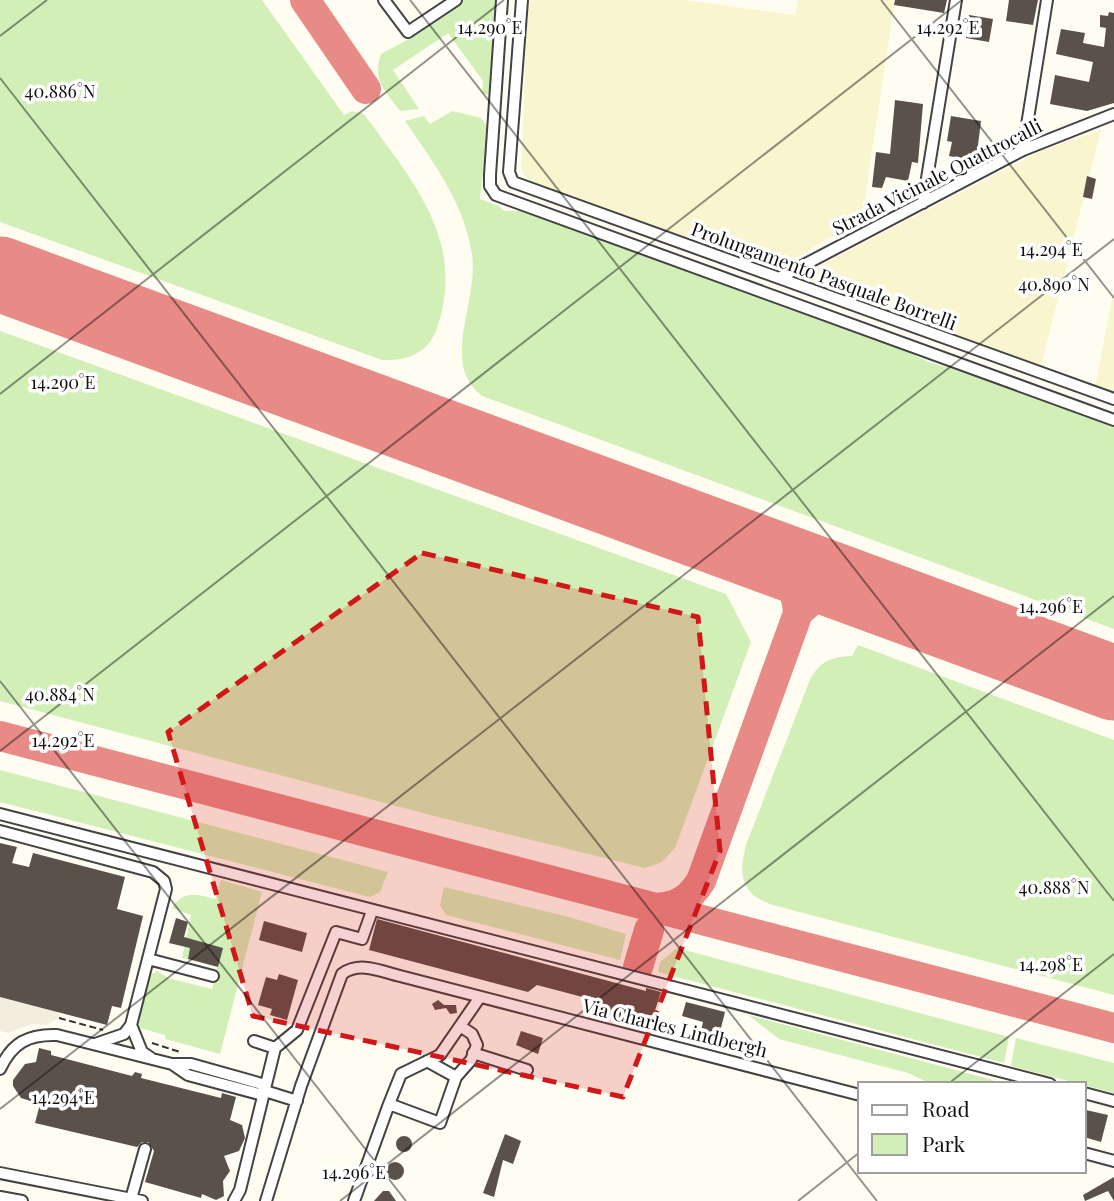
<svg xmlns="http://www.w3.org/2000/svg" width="1114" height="1201" viewBox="0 0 1114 1201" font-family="'Playfair Display',serif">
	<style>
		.farmland { fill: #f9f6cf }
		.green { fill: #d2efb7 }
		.plaza { fill: #f2eddf }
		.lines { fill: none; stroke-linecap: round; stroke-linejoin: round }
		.taxiway { stroke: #e88a86; stroke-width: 30 }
		.runway { stroke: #e88a86; stroke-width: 75 }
		.building { fill: #5a514b }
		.minor-casing { stroke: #434343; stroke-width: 14 }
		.path { stroke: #323232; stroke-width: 2; stroke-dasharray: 7 3.5; stroke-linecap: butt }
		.minor { stroke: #fff; stroke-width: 10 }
		.marked { fill: #d0181b; fill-opacity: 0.2; stroke: #d0181b; stroke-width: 5; stroke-dasharray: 14 9; stroke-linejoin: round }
		.ticks { fill: none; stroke: #101010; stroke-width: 2; stroke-opacity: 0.45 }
		.labels { text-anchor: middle; stroke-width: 7; stroke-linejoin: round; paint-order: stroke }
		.street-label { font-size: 19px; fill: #101010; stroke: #fff }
		.ticks-label { font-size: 18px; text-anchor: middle; fill: #101010; stroke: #fff; stroke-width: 7; stroke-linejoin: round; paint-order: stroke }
	</style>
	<rect width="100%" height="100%" fill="#fffdf2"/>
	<path class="farmland" d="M528,0h156l111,15 3,-15h97l-33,218 -72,44 -22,3 -235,-81 -12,-13z
		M1101,130l-60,236 -245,-88 245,-127z
		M1114,289v105l-19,-7z"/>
	<path class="green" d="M0,0h262l82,115 8,-4 12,3c48,67 103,126 73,214 -8,25 -30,33 -55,32l-382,-138z
		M464,0h33l-7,95 -8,-2 1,-12 -35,-48 -55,37 26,39 -19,2c-15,-21 -28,-30 -19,-57l26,-14z
		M452,111l29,7 7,10 -8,71 19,7 5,5h18l372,134 34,17 55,15 131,48v204l-632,-233c-43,-34 -3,-92 -10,-142 -8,-51 -38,-91 -67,-133l19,-5 6,8z
		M0,331l726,263 25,48 -76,206 -13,14 -17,6 -211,-52 -434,-115z
		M858,645l256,95v255l-341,-90c-32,-10 -35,-30 -27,-60l63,-163c10,-21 22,-25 43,-26z
		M0,770l388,102 -8,20 -10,5 -370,-95z
		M221,880l41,12 -42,162 -55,-15v-4l-25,-7 -3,-6 13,-46 7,-5 11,7 44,11 10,-41 -29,-8 -5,19 -6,-1 9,-43 -19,-7c11,-18 24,-14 43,-9z
		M444,887l121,29 61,18 -6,26 -174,-45 -6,-10z
		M677,948l332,89 -5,26 -346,-91 2,-10z
		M748,1015l245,65 -1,4h-61l-23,-11 -129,-34z
		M1016,1038l98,25v30l-103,-27z"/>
	<path class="plaza" d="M0,997l59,15v6l-13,7 -15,-1 -23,9 -8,-2z"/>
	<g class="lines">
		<path class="taxiway" d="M305,0l61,89
			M760,553c24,17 36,30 38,60
			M0,736l1114,292
			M653,908c23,0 36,-8 48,-27l97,-268c20,-22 35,-22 63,-23
			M638,967l11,-37"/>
		<path class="runway" d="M0,274l1114,409"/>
	</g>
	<path class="building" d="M895,0h52l-3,13 -50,-8z
		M1009,0h29l-5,25 -27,-4z
		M1109,12l5,1v90l-27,8 -37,-7 5,-29 34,7 4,-20 -37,-8 5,-25 24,4 -2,10 21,4 2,-19 -6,-1v-12l8,1z
		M969,15l24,4 -4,23 -23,-4z
		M895,100l28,4 -5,59 -6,-1 -4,19 -22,-4 -4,11 -10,-1 4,-35 14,2z
		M951,116l30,5 -5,40 -27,-5 3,-14 -5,-1z
		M1087,176l9,3 -4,20 -9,-2z
		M0,843l17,4 -5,16 17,4 4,-14 92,24 -8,32 26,7 -22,92 -9,-2 -5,19 -107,-28z
		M176,918l12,4 -4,15 39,11 -5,19 -30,-8 2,-11 -21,-5z
		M377,919l269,72v-3l15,4 -11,34 -63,-16 3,-11 -53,-14 -9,7 -159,-42z
		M264,921l43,12 -5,19 -43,-12z
		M279,974l19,6 -11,40 -17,-5 2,-6 -14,-4 8,-28 11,3z
		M438,1000l6,5h12l1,8 -7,1 -4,-6 -11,2 -3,-6z
		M686,1002l39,10 -6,24 -18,-5 2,-9 -21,-6z
		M521,1031l22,7 -5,16 -22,-9z
		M39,1048l12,3v4l81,21 3,-4 7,2 -1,4 80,20 1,-5 14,4 -6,23 12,5 3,13 -6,13 -15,5 6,15 -7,10 1,15 -8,4 -14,-6 -1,4 -56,-16 9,-31 -6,-9h-6l-5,5 -102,-24 5,-19 -19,-6 -8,-12v-6l12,-16 11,-2z
		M1086,1110l22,5 -7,27 -17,-5z
		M505,1134l16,7 -8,23 -10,-4 -9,37 -11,-4z
		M396 1144a8 8 0 1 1 16 0a8 8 0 1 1-16 0Z
		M386 1171a9 9 0 1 1 18 0a9 9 0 1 1-18 0Z
		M1114,1177v24l-6,-10 -23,10 -2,-6z
		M383,1191h6l7,10h-22z"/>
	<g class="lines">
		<defs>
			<path id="minor" d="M384,0l24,32 48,-32
				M502,0l-12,175v11l6,9 618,225
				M522,0l-13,172 4,10 601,217
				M1023,150l24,-150
				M923,203l33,-203
				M779,278l244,-128 91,-36
				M0,814l1050,270
				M0,831l153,41 11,9 2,8 -35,136
				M148,959l65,17
				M460,1026l12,8 5,11 -6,15 -15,17 -16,46 -51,-19 12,-30 39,-19 40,-58
				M95,1044l29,-10 7,-9 11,27 9,6
				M275,1048l22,-18 39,-98 26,7 10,-28
				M473,1053l54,17
				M427,1061l29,16
				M172,1064l16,11 71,19 6,-3
				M0,1069c12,-26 28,-35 57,-34l115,29h19l71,20 3,7 32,10
				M1084,1093l30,8
				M1084,1153l30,8
				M0,1173l142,28
				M0,1197l22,4
				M131,1199l14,-50
				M234,1201l6,-11 35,-142 -21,-7
				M266,1201l35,-115 41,-112c18,-13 38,-3 58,2l460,119
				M354,1201l35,-97"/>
		</defs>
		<use href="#minor" class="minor-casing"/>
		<path class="path" d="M59,1018l44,12
			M152,1043l28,9"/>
		<use href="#minor" class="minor"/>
	</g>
	<path class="marked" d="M422,553l276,64 22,234 -97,246 -370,-81 -85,-284z"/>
	<path class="ticks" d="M410,0l704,901M881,0l233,298M0,36l47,-36M0,78l877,1123M0,394l504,-394M0,681l406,520M0,751l962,-751M948,1084l166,-130M0,1109l1114,-870M340,1201l774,-605M798,1201l62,-49"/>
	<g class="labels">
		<g class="street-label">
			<text transform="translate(937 177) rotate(-27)" y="7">Strada Vicinale Quattrocalli</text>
			<text transform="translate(824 276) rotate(20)" y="7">Prolungamento Pasquale Borrelli</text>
			<text transform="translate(675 1028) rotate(14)" y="7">Via Charles Lindbergh</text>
		</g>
	</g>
	<g class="ticks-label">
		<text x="490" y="34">14.290°E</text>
		<text x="948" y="34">14.292°E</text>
		<text x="60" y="98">40.886°N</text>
		<text x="1051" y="256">14.294°E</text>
		<text x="1054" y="291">40.890°N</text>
		<text x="63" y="389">14.290°E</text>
		<text x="1051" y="613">14.296°E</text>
		<text x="60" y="701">40.884°N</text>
		<text x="63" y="747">14.292°E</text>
		<text x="1054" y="894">40.888°N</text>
		<text x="1051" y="971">14.298°E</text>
		<text x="63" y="1104">14.294°E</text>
		<text x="354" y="1179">14.296°E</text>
	</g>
	<rect x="858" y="1082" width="228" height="91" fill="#ffffff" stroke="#9f9f9f" stroke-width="2"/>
	<rect x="872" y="1105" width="35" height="10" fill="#ffffff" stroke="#9f9f9f" stroke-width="2"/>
	<text x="922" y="1117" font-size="21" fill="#101010">Road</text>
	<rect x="872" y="1134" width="35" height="21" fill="#d2efb7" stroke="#9f9f9f" stroke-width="2"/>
	<text x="922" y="1152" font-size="21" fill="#101010">Park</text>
</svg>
